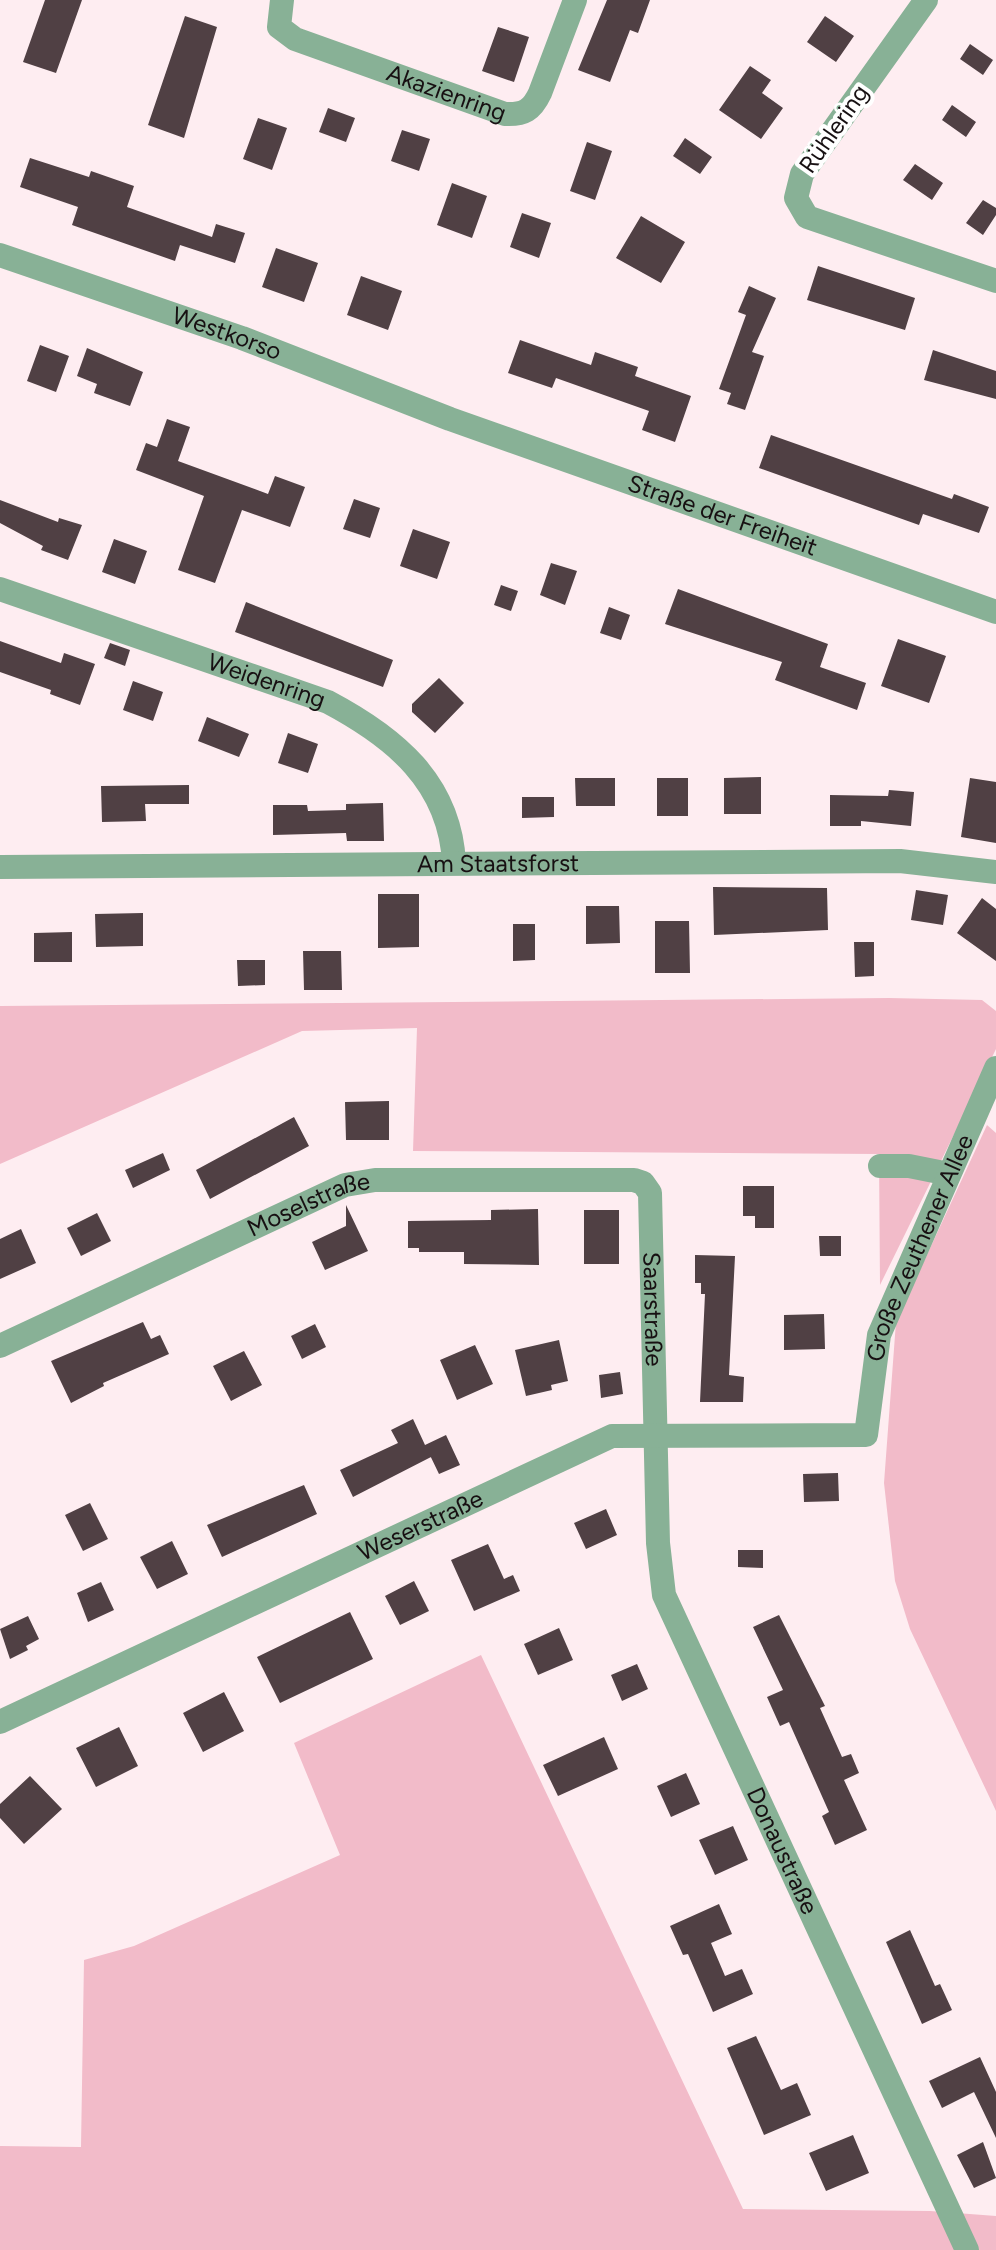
<svg xmlns="http://www.w3.org/2000/svg" width="996" height="2250" viewBox="0 0 996 2250" font-family="Figtree,sans-serif">
	<style>
		.green { fill: #f2bbc9 }
		.building { fill: #504044 }
		.lines { fill: none; stroke-linecap: round; stroke-linejoin: round }
		.minor { stroke: #88b196; stroke-width: 24 }
		.labels { text-anchor: middle; stroke-width: 8; stroke-linejoin: round; paint-order: stroke }
		.street-label { font-size: 24px; fill: #171012; stroke: #fff }
	</style>
	<rect width="100%" height="100%" fill="#feedf1"/>
	<path class="green" d="M889,998l93,2 14,11v38l-116,236 -1,-131 -466,-3 4,-123 -115,3 -302,133v-158z
		M987,1125l9,8v678l-86,-182 -15,-48 -11,-98 12,-161z
		M481,1655l262,554 187,2 66,5v34h-996v-104l81,1 3,-187 50,-14 206,-91 -46,-112z"/>
	<path class="building" d="M45,0h37l-26,73 -33,-11z
		M607,0h43l-12,33 -8,-3 -20,52 -32,-12z
		M185,16l32,11 -33,111 -36,-13z
		M825,16l29,20 -18,26 -29,-20z
		M498,27l31,10 -15,45 -32,-11z
		M970,44l23,16 -10,15 -23,-16z
		M750,66l21,14 -9,13 21,15 -22,31 -42,-29z
		M952,105l24,17 -10,15 -24,-17z
		M328,108l27,10 -9,24 -27,-10z
		M258,118l29,10 -15,42 -29,-11z
		M402,130l28,9 -11,32 -28,-10z
		M685,138l27,19 -12,17 -27,-18z
		M587,142l25,9 -17,49 -25,-9z
		M30,158l59,19 2,-6 43,15 -7,21 85,30 4,-13 29,9 -10,30 -55,-18 -5,16 -103,-36 6,-18 -58,-20z
		M915,164l28,19 -11,17 -29,-20z
		M452,183l35,13 -15,42 -35,-13z
		M983,200l13,8v7l-13,20 -17,-12z
		M522,213l29,10 -12,35 -29,-11z
		M641,216l44,26 -24,41 -45,-25z
		M276,248l42,15 -14,39 -42,-15z
		M818,266l97,32 -10,32 -98,-30z
		M361,276l41,15 -14,39 -41,-15z
		M749,286l27,12 -24,54 12,4 -19,54 -18,-6 4,-11 -12,-4 27,-74 -8,-3z
		M520,340l71,25 4,-13 43,15 -3,9 56,20 -16,46 -33,-12 7,-19 -93,-33 -4,10 -44,-15z
		M40,345l29,11 -13,36 -29,-11z
		M87,348l56,24 -13,34 -36,-13 3,-9 -20,-8z
		M933,350l63,21v28l-72,-19z
		M167,419l23,8 -12,34 90,33 7,-18 30,11 -15,40 -48,-17 -27,73 -37,-13 26,-74 -68,-26 10,-27 11,4z
		M771,435l181,64 2,-5 35,13 -10,26 -56,-19 -4,11 -160,-57z
		M354,499l26,9 -10,30 -27,-9z
		M0,500l58,22 1,-4 23,7 -14,35 -27,-10 2,-4 -43,-23z
		M413,529l37,13 -13,37 -37,-13z
		M114,539l33,12 -12,33 -33,-12z
		M551,563l26,8 -12,34 -25,-10z
		M501,585l17,6 -7,20 -17,-6z
		M678,589l150,55 -8,23 46,16 -9,27 -82,-30 7,-18 -117,-38z
		M246,602l147,58 -10,27 -148,-55z
		M609,607l21,8 -9,25 -21,-7z
		M898,639l48,17 -17,47 -48,-17z
		M0,641l61,22 3,-10 31,11 -15,41 -30,-11 1,-4 -51,-18z
		M110,643l20,7 -5,16 -21,-8z
		M439,678l25,25 -29,30 -23,-21v-8z
		M133,681l30,11 -10,29 -30,-11z
		M207,717l42,17 -10,23 -41,-16z
		M288,733l30,11 -10,29 -30,-10z
		M761,777v37h-37v-36z
		M575,778h40v28h-39z
		M657,778h31v38h-31z
		M970,778l26,4v61l-35,-6z
		M189,785v19h-44l1,17 -44,1 -1,-36z
		M889,790l25,2 -3,34 -50,-5v5h-31v-31l58,1z
		M522,797h32v20l-32,1z
		M383,803l1,38h-37l-1,-8 -73,2v-30h34l1,6 38,-1v-6z
		M713,887l114,1 1,42 -114,5z
		M916,890l32,5 -5,30 -32,-5z
		M378,894h41v53l-41,1z
		M982,898l14,11v52l-39,-28z
		M586,906h33l1,37 -34,1z
		M143,913v33l-47,1 -1,-33z
		M655,921h34l1,52h-35z
		M513,924h22v36l-22,1z
		M72,932v30h-38v-29z
		M854,942h20v34l-19,1z
		M303,951h38l1,39h-38z
		M237,960h28v25l-27,1z
		M389,1101v39h-43l-1,-38z
		M294,1117l15,29 -99,53 -14,-29z
		M163,1153l7,17 -37,18 -8,-18z
		M743,1186h31v42h-19v-12h-12z
		M346,1205l22,46 -43,19 -13,-28 34,-16z
		M538,1209l1,56 -75,-1v-12h-45v-4h-11v-27l83,-1v-10z
		M584,1210h35v54h-35z
		M97,1213l14,28 -30,15 -14,-28z
		M21,1229l15,34 -36,16v-40z
		M819,1236h22v20h-21z
		M695,1255l40,1 -6,119 15,2 -1,25h-43l5,-108h-4v-11h-6z
		M824,1314l1,35 -41,1v-35z
		M143,1322l8,17 9,-4 9,19 -66,29 1,3 -33,17 -20,-42z
		M315,1324l11,23 -24,12 -11,-23z
		M559,1340l9,41 -17,4 1,5 -26,6 -11,-46z
		M475,1345l18,39 -36,16 -17,-40z
		M244,1351l18,34 -31,16 -18,-35z
		M620,1372l3,22 -22,4 -2,-23z
		M413,1419l12,26 21,-10 14,30 -21,9 -13,-27 5,10 -78,40 -13,-27 58,-27 -7,-13z
		M838,1473l1,28 -35,1 -1,-28z
		M304,1485l13,29 -95,43 -15,-32z
		M90,1503l18,36 -25,12 -18,-36z
		M606,1509l11,26 -31,14 -12,-26z
		M172,1541l16,33 -31,15 -17,-32z
		M488,1544l16,35 9,-4 7,16 -46,20 -23,-51z
		M738,1550h25v18l-25,-1z
		M414,1581l15,30 -29,14 -15,-29z
		M101,1582l13,28 -26,12 -11,-29z
		M350,1612l23,47 -93,44 -23,-46z
		M779,1615l46,91 -5,2 22,49 9,-3 8,19 -15,7 23,50 -32,15 -13,-29 7,-4 -40,-90 -9,4 -13,-29 16,-7 -30,-63z
		M28,1616l11,23 -13,7 2,4 -18,9 -10,-30z
		M559,1628l14,32 -35,15 -14,-31z
		M637,1664l11,25 -26,12 -11,-26z
		M224,1692l20,39 -41,21 -20,-39z
		M119,1727l19,39 -42,21 -20,-39z
		M604,1737l14,32 -60,27 -15,-31z
		M686,1773l14,31 -29,13 -14,-31z
		M30,1776l32,33 -38,35 -24,-26v-14z
		M733,1826l15,34 -33,15 -16,-35z
		M719,1904l13,30 -21,9 14,33 17,-7 11,25 -40,18 -25,-58 -5,1 -13,-29z
		M910,1930l25,56 5,-2 12,26 -30,14 -36,-82z
		M756,2036l25,54 16,-7 14,32 -47,20 -37,-87z
		M980,2057l16,35v46l-22,-46 -32,16 -13,-27z
		M853,2135l16,38 -43,18 -17,-38z
		M983,2142l13,36 -22,10 -17,-33z"/>
	<g class="lines">
		<g class="minor">
			<path id="s1" d="M282,0l-3,27 16,12 210,75c19,1 27,-4 35,-21l35,-93"/>
			<path d="M926,0l-124,174 -6,24 11,19 189,64"/>
			<path id="s2" d="M0,255l242,83 208,81 546,193"/>
			<path id="s3" d="M0,589l328,113c66,35 122,80 126,161"/>
			<path id="s4" d="M0,867l900,-6 96,11"/>
			<path d="M880,1166h29l40,8"/>
			<path id="s5" d="M0,1346l345,-161 30,-5h259l9,3 7,10 8,350 6,52 303,655"/>
			<path id="s6" d="M0,1722l612,-286 254,-1 13,-100 117,-267"/>
		</g>
	</g>
	<g class="labels">
		<g class="street-label">
			<text dy="8" stroke="none"><textPath href="#s1" startOffset="208">Akazienring</textPath></text>
			<text transform="translate(834 129) rotate(-55)" y="8">Rühlering</text>
			<text dy="8" stroke="none"><textPath href="#s2" startOffset="240">Westkorso</textPath></text>
			<text dy="8" stroke="none"><textPath href="#s2" startOffset="768">Straße der Freiheit</textPath></text>
			<text dy="8" stroke="none"><textPath href="#s3" startOffset="282">Weidenring</textPath></text>
			<text dy="8" stroke="none"><textPath href="#s4" startOffset="498">Am Staatsforst</textPath></text>
			<text dy="8" stroke="none"><textPath href="#s5" startOffset="340">Moselstraße</textPath></text>
			<text dy="8" stroke="none"><textPath href="#s6" startOffset="1126">Große Zeuthener Allee</textPath></text>
			<text dy="8" stroke="none"><textPath href="#s5" startOffset="808">Saarstraße</textPath></text>
			<text dy="8" stroke="none"><textPath href="#s6" startOffset="464">Weserstraße</textPath></text>
			<text dy="8" stroke="none"><textPath href="#s5" startOffset="1376">Donaustraße</textPath></text>
		</g>
	</g>
</svg>
